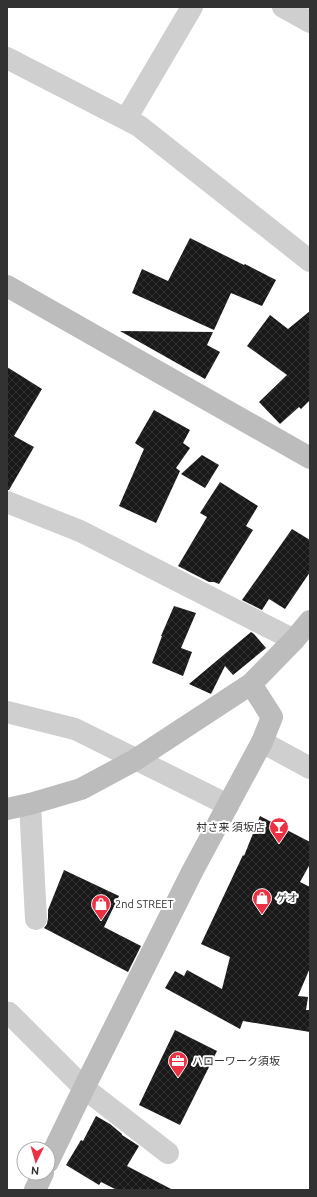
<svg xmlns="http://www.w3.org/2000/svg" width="317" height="1197" viewBox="0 0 317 1197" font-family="Ubuntu,'Noto Sans JP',sans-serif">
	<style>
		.building { fill: url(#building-cross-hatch) }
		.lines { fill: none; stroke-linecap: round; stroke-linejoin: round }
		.street { stroke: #cfcfcf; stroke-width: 22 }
		.secondary { stroke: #bcbcbc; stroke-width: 22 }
		.labels { text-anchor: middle; stroke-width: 4; stroke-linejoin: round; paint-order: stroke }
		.poi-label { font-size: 11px; fill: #323232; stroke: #fff; text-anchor: start }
	</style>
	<defs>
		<pattern id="building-cross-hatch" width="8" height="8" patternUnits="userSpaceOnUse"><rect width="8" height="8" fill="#191919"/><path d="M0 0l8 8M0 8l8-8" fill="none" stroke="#323232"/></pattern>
	</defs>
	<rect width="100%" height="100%" fill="#fff"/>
	<path class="building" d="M190,238l54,27 1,-1 31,16 -14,26 -31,-13 -17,37 -82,-37 10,-24 26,12z
		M310,311v89l-9,9 -2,-2 -19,17 -21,-22 28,-27 -40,-29 23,-31 18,14z
		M120,331l93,1 -6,13 13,7 -15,27z
		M7,367l35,22 -28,47 20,11 -25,43h-2z
		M154,410l36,20 -7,13 7,5 -14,20 4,3 -24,52 -37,-17 25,-57 -9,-6z
		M202,455l17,10 -14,23 -24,-14z
		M220,482l38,24 -12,20 7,4 -34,54 -5,-2h-5l-31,-16 29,-49 -7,-4z
		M292,529l18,11v32l-25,37 -16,-10 -7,11 -20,-10z
		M174,606l22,7 -15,35 11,4 -9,24 -31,-13 10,-27h-1z
		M251,632l3,2 12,14 -33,27 -8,-9 -14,28 -22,-10z
		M260,816l50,26v22l-10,18 10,5v81l-12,28 10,1 -2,13h4v22l-67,-11 -3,8 -75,-41 10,-17 9,5 3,-6 35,19 8,-32 -29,-13 42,-89 1,1z
		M64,870l55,26 -15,31 37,19 -13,26 -84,-44 3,-4 1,-6v-8z
		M175,1030l42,21 -37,74 -41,-20z
		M96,1116l14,8 12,10v1l17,11 -12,20 46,24h-56l-16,-8 -2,3 -33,-20 15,-25 2,1z"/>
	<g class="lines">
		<path class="street" d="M283,7l27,15
			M7,58l132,68 171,135
			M126,119l66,-112
			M7,502l73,29 214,109
			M7,712l68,17 153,76
			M262,742l48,26
			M30,804l6,115
			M7,1014l2,-1 75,75 84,65"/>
		<path class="secondary" d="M7,286l303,172
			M7,809l23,-5 51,-15 54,-29 116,-76
			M48,1162l32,-66 113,-226 69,-128 10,-25 -21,-33 43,-44 16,-19
			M35,1190l8,-17"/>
	</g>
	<defs>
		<symbol id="bar-pin" viewBox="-11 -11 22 30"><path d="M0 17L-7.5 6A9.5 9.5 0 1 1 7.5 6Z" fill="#ed3042" stroke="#fff"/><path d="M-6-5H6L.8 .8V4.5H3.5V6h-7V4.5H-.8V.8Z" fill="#fff"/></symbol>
		<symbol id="shop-pin" viewBox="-11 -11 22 30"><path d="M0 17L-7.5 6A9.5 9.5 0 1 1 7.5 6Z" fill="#ed3042" stroke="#fff"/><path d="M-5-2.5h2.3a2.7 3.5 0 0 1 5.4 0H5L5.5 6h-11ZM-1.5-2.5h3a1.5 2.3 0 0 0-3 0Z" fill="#fff"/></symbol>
		<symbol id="office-pin" viewBox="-11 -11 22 30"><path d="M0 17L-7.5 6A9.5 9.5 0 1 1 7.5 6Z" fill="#ed3042" stroke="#fff"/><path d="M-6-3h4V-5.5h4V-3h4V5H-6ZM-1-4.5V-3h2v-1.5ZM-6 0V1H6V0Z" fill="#fff"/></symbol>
	</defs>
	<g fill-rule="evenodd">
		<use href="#bar-pin" x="268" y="816" width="22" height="30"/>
		<use href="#shop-pin" x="251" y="887" width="22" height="30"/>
		<use href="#shop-pin" x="90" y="893" width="22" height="30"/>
		<use href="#office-pin" x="167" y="1050" width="22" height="30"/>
	</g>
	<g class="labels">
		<g class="poi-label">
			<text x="265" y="831" text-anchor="end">村さ来 須坂店</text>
			<text x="276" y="902">ゲオ</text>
			<text x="115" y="908">2nd STREET</text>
			<text x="192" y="1065">ハローワーク須坂</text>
		</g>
	</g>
	<rect width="317" height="1197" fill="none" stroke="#323232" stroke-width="16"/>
	<g transform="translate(36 1161) rotate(185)"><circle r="19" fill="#ffffff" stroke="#adadad"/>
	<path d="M0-3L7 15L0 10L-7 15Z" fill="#ed3042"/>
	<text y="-6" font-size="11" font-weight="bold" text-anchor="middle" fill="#323232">N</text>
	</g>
</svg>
